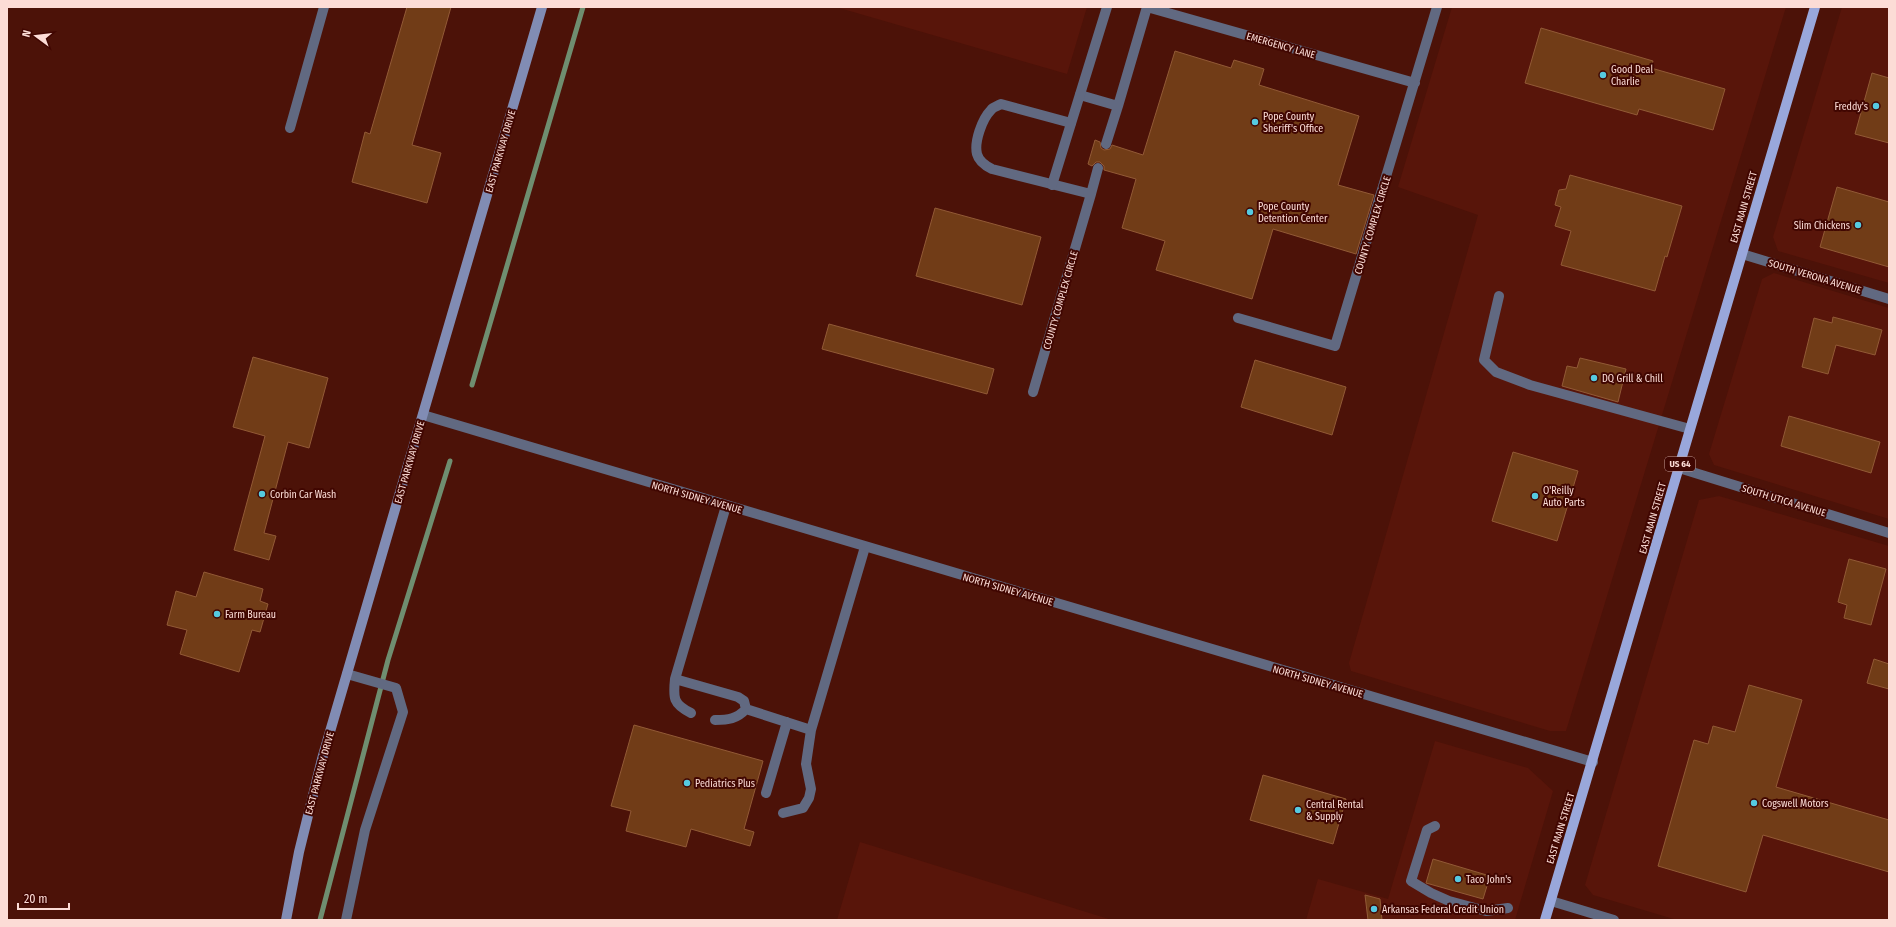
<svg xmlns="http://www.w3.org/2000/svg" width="1896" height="927" viewBox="0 0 1896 927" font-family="'Fira Sans Condensed',sans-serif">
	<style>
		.built { fill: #58150a }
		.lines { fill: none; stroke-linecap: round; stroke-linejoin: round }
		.stream { stroke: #6f8e70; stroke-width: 5 }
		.building { fill: #713c17; stroke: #925a36 }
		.service { stroke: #616981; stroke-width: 10 }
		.minor { stroke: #616981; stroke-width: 10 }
		.secondary { stroke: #818cb4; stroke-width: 10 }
		.primary { stroke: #99a7db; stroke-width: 10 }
		.poi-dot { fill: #55cae0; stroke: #400601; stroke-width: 1.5 }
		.labels { text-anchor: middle; stroke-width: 4; stroke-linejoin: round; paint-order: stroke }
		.shield { fill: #400601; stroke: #c49c96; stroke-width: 1 }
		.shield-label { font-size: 9px; font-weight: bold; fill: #fcdcd6 }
		.street-label { font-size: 10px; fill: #fcdcd6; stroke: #400601 }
		.poi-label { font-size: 10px; fill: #fcdcd6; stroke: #400601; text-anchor: start }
	</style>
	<rect width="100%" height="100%" fill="#4c1208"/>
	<path class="built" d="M836,7h251l-20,67z
		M1452,7h334l-220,724h-16l-199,-60 -2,-8 129,-448 -80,-28z
		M1842,7h47v276l-111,-32 -5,-14z
		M1774,273l115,35v211l-175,-54 -5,-11 53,-175z
		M1719,496l170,50v374h-212l-84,-25 -8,-10 114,-385z
		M1435,741l93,27 25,23 -38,129h-209l12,-41 70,20z
		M860,842l252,78h-275z"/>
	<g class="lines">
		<path class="stream" d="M472,385l111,-378
			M320,920l68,-260 62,-199"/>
	</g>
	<path class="building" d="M407,7h44l-39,138 29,8 -14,50 -75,-21 13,-50 5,2z
		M1541,28l112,33 -2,7 74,21 -12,41 -74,-21 -2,6 -112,-32z
		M1175,51l56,17 3,-8 30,9 -5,16 100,31 -21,69 36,10 -18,59 -83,-25 -21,70 -96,-29 9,-29 -43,-13 14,-49 -32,-9v-4l-4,-4h-4l-4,4 -4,-2 7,-24 5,2 1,6 3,2 6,-1 2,-4 31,10z
		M1872,73l17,5v65l-34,-9z
		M1570,175l112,31 -15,51 -2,-1 -10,35 -94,-26 10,-34 -16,-5 6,-19 -6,-2 4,-15 7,-1z
		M1837,187l52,15v65l-69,-20z
		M935,208l106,29 -19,68 -106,-29z
		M1833,317l49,13 -7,25 -39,-10 -8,29 -26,-7 12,-49 18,5z
		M829,324l165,45 -7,25 -165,-45z
		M253,357l75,21 -19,70 -21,-6 -24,91 12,3 -7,24 -35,-10 31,-114 -32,-9z
		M1580,358l46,11 -8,33 -56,-16 5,-20 10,2z
		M1255,360l91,27 -14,48 -91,-28z
		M1789,416l91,26 -9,31 -90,-27z
		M1513,452l65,19 -21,70 -65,-20z
		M1849,559l37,10 -15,56 -27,-7 3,-13 -9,-3z
		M204,572l59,17 -3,12 8,3 -8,28 -8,-2 -13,42 -59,-18 7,-24 -20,-5 9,-34 20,6z
		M1874,659l15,5v25l-22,-6z
		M1749,685l53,15 -26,87 113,33v52l-126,-37 -17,57 -88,-26 36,-126 14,4 5,-18 22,6z
		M634,725l129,36 -19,68 10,3 -4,14 -59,-17 -5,18 -60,-16 5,-20 -20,-5z
		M1263,775l83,24 -13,45 -83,-24z
		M1433,859l57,17 -7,23 -57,-16z
		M1365,895l15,4 2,21h-14z"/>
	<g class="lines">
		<path class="service" d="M1080,95l38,11 -12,38
			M1118,106l29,-99
			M290,128l34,-121
			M1091,194l7,-26
			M1033,392l58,-198 -99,-25c-6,-3 -13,-7 -15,-15 -3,-12 5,-35 14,-44 2,-3 7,-4 10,-6l70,19
			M675,679l63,18 6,4 2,8
			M691,713c-18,-9 -18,-15 -16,-34l51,-173
			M715,720c13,0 22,-1 31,-11l65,21 54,-183
			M766,793l21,-71
			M783,813l20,-5 6,-10 2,-9 -5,-25 5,-34
			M346,920l19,-90 38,-118 -7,-24 -49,-14"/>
		<path class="minor" d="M1147,7l268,76
			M1052,185l55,-178
			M1742,254l147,45
			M1499,296l-15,64 12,12 34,13 160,44
			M1238,318l97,28 102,-339
			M423,415l1170,347
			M1679,468l210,65
			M1435,826l-8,4 -16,51 20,12 18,8 37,10 22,-3
			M1551,901l63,19"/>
		<path class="secondary" d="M286,920l13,-68 23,-93 220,-752"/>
		<path class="primary" d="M1545,920l270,-913"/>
	</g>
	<g class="poi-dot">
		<circle cx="1603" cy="75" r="4"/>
		<circle cx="1876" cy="106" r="4"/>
		<circle cx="1255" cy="122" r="4"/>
		<circle cx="1250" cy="212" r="4"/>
		<circle cx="1858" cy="225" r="4"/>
		<circle cx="1594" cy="378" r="4"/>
		<circle cx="262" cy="494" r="4"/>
		<circle cx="1535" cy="496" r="4"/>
		<circle cx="217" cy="614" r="4"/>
		<circle cx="687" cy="783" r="4"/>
		<circle cx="1754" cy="803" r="4"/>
		<circle cx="1298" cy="810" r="4"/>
		<circle cx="1458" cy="879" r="4"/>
		<circle cx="1374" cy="909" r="4"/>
	</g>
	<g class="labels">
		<rect class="shield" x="1665" y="457" width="30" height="14" rx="3"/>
		<g class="shield-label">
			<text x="1680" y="467">US 64</text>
		</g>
		<g class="street-label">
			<text transform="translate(1281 45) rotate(16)" y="4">EMERGENCY LANE</text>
			<text transform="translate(500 151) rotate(-74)" y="4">EAST PARKWAY DRIVE</text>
			<text transform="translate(1743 207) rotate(-74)" y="4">EAST MAIN STREET</text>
			<text transform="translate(1372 225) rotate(-73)" y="4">COUNTY COMPLEX CIRCLE</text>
			<text transform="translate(1815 276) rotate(17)" y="4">SOUTH VERONA AVENUE</text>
			<text transform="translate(1060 300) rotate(-74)" y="4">COUNTY COMPLEX CIRCLE</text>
			<text transform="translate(409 462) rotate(-74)" y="4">EAST PARKWAY DRIVE</text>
			<text transform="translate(697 497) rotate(16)" y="4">NORTH SIDNEY AVENUE</text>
			<text transform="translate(1784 500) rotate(17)" y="4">SOUTH UTICA AVENUE</text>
			<text transform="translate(1652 518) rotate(-74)" y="4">EAST MAIN STREET</text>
			<text transform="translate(1008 589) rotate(16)" y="4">NORTH SIDNEY AVENUE</text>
			<text transform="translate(1318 681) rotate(16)" y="4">NORTH SIDNEY AVENUE</text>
			<text transform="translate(319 773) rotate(-75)" y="4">EAST PARKWAY DRIVE</text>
			<text transform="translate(1560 828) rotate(-73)" y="4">EAST MAIN STREET</text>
		</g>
		<g class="poi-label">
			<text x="1611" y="73">Good Deal<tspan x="1611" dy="12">Charlie</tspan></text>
			<text x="1868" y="110" text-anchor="end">Freddy's</text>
			<text x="1263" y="120">Pope County<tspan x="1263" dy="12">Sheriff's Office</tspan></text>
			<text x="1258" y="210">Pope County<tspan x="1258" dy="12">Detention Center</tspan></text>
			<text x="1850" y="229" text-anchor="end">Slim Chickens</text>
			<text x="1602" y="382">DQ Grill &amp; Chill</text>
			<text x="1543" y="494">O'Reilly<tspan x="1543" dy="12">Auto Parts</tspan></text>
			<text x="270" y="498">Corbin Car Wash</text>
			<text x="225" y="618">Farm Bureau</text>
			<text x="695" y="787">Pediatrics Plus</text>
			<text x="1762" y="807">Cogswell Motors</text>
			<text x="1306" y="808">Central Rental<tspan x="1306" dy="12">&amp; Supply</tspan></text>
			<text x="1466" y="883">Taco John's</text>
			<text x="1382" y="913">Arkansas Federal Credit Union</text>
		</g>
	</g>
	<rect width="1896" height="927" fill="none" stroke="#fcdcd6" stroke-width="16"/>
	<g transform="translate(36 36) rotate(285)" stroke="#400601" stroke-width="3" paint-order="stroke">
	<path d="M0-3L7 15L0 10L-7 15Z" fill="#fcdcd6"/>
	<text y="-6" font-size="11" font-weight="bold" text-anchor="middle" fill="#fcdcd6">N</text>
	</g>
	<path d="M18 903v6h51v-6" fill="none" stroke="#fcdcd6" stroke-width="2"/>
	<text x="24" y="903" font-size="12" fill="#fcdcd6" stroke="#400601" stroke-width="3" paint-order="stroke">20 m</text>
</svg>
